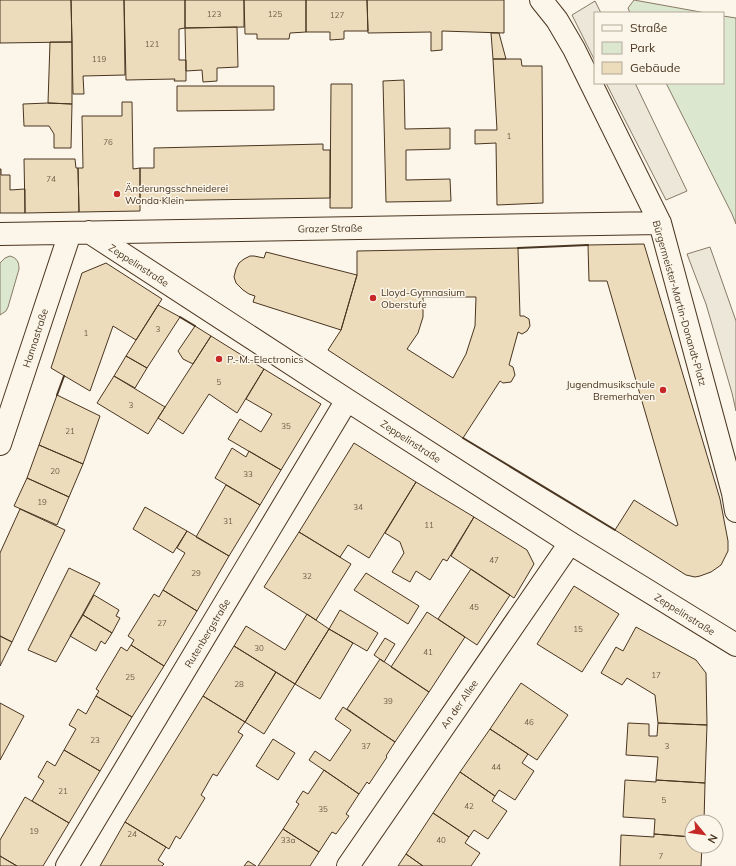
<svg xmlns="http://www.w3.org/2000/svg" width="736" height="866" viewBox="0 0 736 866" font-family="Mulish,sans-serif">
	<style>
		.green { fill: #dce7d0; stroke: #887966 }
		.parking { fill: #ede7d9; stroke: #887966 }
		.building { fill: #ecdcbc; stroke: #4a3520; fill-rule: evenodd }
		.lines { fill: none; stroke-linecap: round; stroke-linejoin: round }
		.minor-casing { stroke: #4a3520; stroke-width: 24 }
		.minor { stroke: #fbf6e9; stroke-width: 22 }
		.wall { stroke: #4a3520; stroke-width: 2 }
		.poi-dot { fill: #c62828; stroke: #fbf6e9; stroke-width: 1.5 }
		.labels { text-anchor: middle; stroke-width: 3; stroke-linejoin: round; paint-order: stroke }
		.number-label { font-size: 8px; fill: #725f47 }
		.poi-label { font-size: 10px; fill: #4a3520; stroke: #fbf6e9; text-anchor: start }
		.street-label { font-size: 10px; fill: #4a3520; stroke: #fbf6e9 }
	</style>
	<rect width="100%" height="100%" fill="#fbf6e9"/>
	<path class="green" d="M634,0l72,13h-76l-2,-5z
		M723,16l13,2v206l-4,-10 -66,-131h57z
		M10,256c7,2 9,6 9,13l-11,38 -2,4 -6,4v-52l5,-5z"/>
	<path class="parking" d="M595,1l6,12h-6v48l-23,-46z
		M606,83h29l52,108 -21,9z
		M710,247l26,74v90l-4,-18 -26,-89 -19,-50z"/>
	<path class="building" d="M0,0h71l1,42 -72,1z
		M71,0h53l1,75 -42,1 1,18h-11z
		M124,0h61v28l-6,1v31h7v21h-12l1,-2 -49,1z
		M185,0h59v27l-59,1z
		M244,0h62v32l-16,1 -1,6h-32v-5h-12z
		M306,0h61l1,31h-24v8l-14,1v-8h-24z
		M367,0h137v33l-62,-2v19l-11,1v-19l-63,1z
		M237,27l1,40 -21,1v13l-14,1 -1,-12 -16,1 -1,-43z
		M491,33h8l7,26h-13z
		M50,42h22v62l-24,-1z
		M493,59h28l1,7h20l1,137 -46,2 -1,-62 -21,1v-14h22z
		M404,80l1,49 45,-1v21l-44,1v30l44,-1 1,22 -65,1 -3,-121z
		M331,84h21v124h-22z
		M177,86h97v24l-97,1z
		M122,102h10l1,67 7,-1v43l-61,1 -1,-44h5l-1,-52h40z
		M48,103l24,1 -1,44h-17v-14l-5,-8h-25l-1,-22z
		M323,144v6h7v48l-190,3v-33h14v-20z
		M24,159h51l1,9h2l1,44 -54,1z
		M0,169h1v6h9v15l15,-1v24h-25z
		M644,244l76,255 8,42v10l-7,14 -10,7 -11,4 -5,1 -9,-2 -71,-45 19,-30 42,26 2,-1 -71,-244h-18l-1,-36z
		M518,248l2,68h4l5,3 1,7 -3,5 -5,3 -4,-2 -9,33 4,2 2,8 -4,7 -8,1 -3,-2 -37,57 -135,-88 13,-20 16,-55v-24zM423,297h53l-1,29 -9,28 -13,24 -46,-29 11,-16 5,-16z
		M266,252l91,23 -16,55 -88,-28 2,-6 -6,-2 -6,-4 -7,-7 -2,-6 2,-8 3,-6 5,-4 6,-3h4l10,2z
		M106,263l56,36 -26,41 -23,-14 -23,65 -39,-23 31,-95z
		M158,305l22,12 -33,51 -21,-12z
		M195,326l16,10 -18,28 -10,-5 -5,-8z
		M211,336l53,33 -27,44 -28,-19 -26,40 -25,-16z
		M126,356l21,12 -12,20 -21,-12z
		M264,369l57,35 -40,66 -53,-31 12,-20 21,13 11,-18 -26,-15z
		M114,376l51,31 -17,27 -51,-31z
		M57,395l43,21 -17,48 -44,-19z
		M354,443l62,39 -47,76 -21,-13 -8,12 -41,-25z
		M39,445l44,19 -14,33 -42,-19z
		M232,448l14,9 3,-6 32,19 -21,35 -45,-27z
		M27,478l42,19 -12,28 -43,-19z
		M416,482l58,35 -27,44 -4,-2 -13,21 -14,-9 -6,11 -18,-10 12,-19 -4,-11 -15,-9z
		M226,485l34,20 -31,51 -33,-19z
		M145,507l42,24 -14,22 -40,-24z
		M20,509l45,21 -53,112 -12,-6v-83z
		M474,517l53,33 7,14 -20,34 -63,-42z
		M187,531l42,25 -32,55 -34,-21 22,-37 -8,-5z
		M299,532l52,32 -35,56 -52,-33z
		M69,568l31,15 -44,79 -28,-12z
		M471,569l39,26 -33,50 -39,-26z
		M366,573l53,33 -11,18 -54,-34z
		M574,586l45,28 -37,58 -45,-28z
		M163,590l34,21 -33,55 -33,-21 3,-5 -6,-4 26,-42 5,3z
		M94,595l25,15 -3,6 4,2 -8,15 -29,-18z
		M340,610l38,23 -11,18 -38,-22z
		M427,612l38,25 -36,55 -38,-25z
		M307,614l22,15 -34,55 -61,-38 12,-20 39,24z
		M83,615l29,18 -7,11 -4,-3 -5,10 -26,-15z
		M636,627l60,33 10,13 1,52 -49,-2 -3,-28 -28,-17 -5,7 -21,-12 15,-26 7,4z
		M329,629l24,14 -33,56 -25,-15z
		M0,636l12,6 -12,24z
		M385,638l10,6 -11,18 -10,-7z
		M131,645l33,21 -32,51 -36,-21 3,-5 -3,-2 25,-42 6,4z
		M234,646l42,26 -31,50 -42,-26z
		M380,659l49,33 -34,50 -48,-33z
		M276,672l19,12 -31,50 -19,-12z
		M521,683l47,32 -31,45 -47,-31z
		M96,696l36,21 -32,54 -36,-21 12,-21 -7,-4 9,-16 8,5z
		M203,696l42,26 -7,10 5,3 -26,41 -4,-2 -12,21 4,3 -25,41 -4,-3 -7,13 -44,-27z
		M0,703l24,13 -24,44z
		M343,707l52,35 -9,14 1,1 -18,27 -2,-2 -8,12 -50,-34 6,-9 15,10 21,-31 -16,-11z
		M628,723l21,1v12h8l1,-13 49,2 -2,58 -49,-3 2,-23 -32,-2z
		M490,729l38,25 -6,9 12,8 -19,29 -16,-10 -4,6 -35,-24z
		M273,739l22,14 -17,27 -22,-14z
		M64,750l36,21 -31,52 -37,-22 12,-20 -6,-4 9,-16 8,5z
		M324,770l35,24 -13,20 3,2 -13,18 -4,-2 -13,20 -36,-23 16,-25 -3,-2 7,-11 5,3z
		M460,772l35,24 -3,5 15,10 -19,28 -14,-9 -5,7 -36,-24z
		M625,780l31,2v-2l49,3 -1,39h-12v15l-38,-3 1,-15 -32,-2z
		M25,797l44,26 -26,43h-26l-17,-10v-16z
		M433,813l36,24 -4,6 15,10 -9,13h-48l-17,-12z
		M125,822l41,25 -8,13 6,4 -2,2h-62z
		M283,829l36,23 -9,14h-52z
		M654,834l38,3v9h10l-1,20h-81l1,-31 33,2z
		M406,854l17,12h-25z
		M0,856l17,10h-17z
		M248,861l8,5h-12z"/>
	<g class="lines">
		<defs>
			<path id="minor" d="M541,0l16,20 17,29 86,174 73,270 3,18
				M89,232l258,168 223,143 166,102
				M0,234l660,-11
				M0,444l70,-211
				M67,866l280,-466
				M348,866l222,-323"/>
		</defs>
		<use href="#minor" class="minor-casing"/>
		<use href="#minor" class="minor"/>
		<path class="wall" d="M518,248l70,-3
			M180,317l15,9
			M57,395l7,-19
			M463,438l152,92"/>
	</g>
	<g class="poi-dot">
		<circle cx="117" cy="194" r="4"/>
		<circle cx="373" cy="298" r="4"/>
		<circle cx="219" cy="359" r="4"/>
		<circle cx="663" cy="390" r="4"/>
	</g>
	<g class="labels">
		<g class="number-label">
			<text x="214" y="17">123</text>
			<text x="275" y="17">125</text>
			<text x="337" y="18">127</text>
			<text x="152" y="47">121</text>
			<text x="99" y="62">119</text>
			<text x="509" y="139">1</text>
			<text x="108" y="145">76</text>
			<text x="51" y="182">74</text>
			<text x="158" y="332">3</text>
			<text x="86" y="336">1</text>
			<text x="219" y="385">5</text>
			<text x="131" y="408">3</text>
			<text x="286" y="429">35</text>
			<text x="70" y="434">21</text>
			<text x="55" y="474">20</text>
			<text x="248" y="477">33</text>
			<text x="42" y="505">19</text>
			<text x="358" y="510">34</text>
			<text x="228" y="524">31</text>
			<text x="429" y="528">11</text>
			<text x="494" y="563">47</text>
			<text x="196" y="576">29</text>
			<text x="307" y="579">32</text>
			<text x="474" y="610">45</text>
			<text x="162" y="626">27</text>
			<text x="578" y="632">15</text>
			<text x="259" y="651">30</text>
			<text x="428" y="655">41</text>
			<text x="656" y="678">17</text>
			<text x="130" y="680">25</text>
			<text x="239" y="687">28</text>
			<text x="388" y="704">39</text>
			<text x="529" y="725">46</text>
			<text x="95" y="743">23</text>
			<text x="366" y="749">37</text>
			<text x="667" y="749">3</text>
			<text x="496" y="770">44</text>
			<text x="63" y="794">21</text>
			<text x="664" y="803">5</text>
			<text x="469" y="809">42</text>
			<text x="323" y="812">35</text>
			<text x="34" y="834">19</text>
			<text x="132" y="837">24</text>
			<text x="288" y="843">33a</text>
			<text x="441" y="843">40</text>
			<text x="661" y="859">7</text>
		</g>
		<g class="poi-label">
			<text x="125" y="192">Änderungsschneiderei<tspan x="125" dy="12">Wonda Klein</tspan></text>
			<text x="381" y="296">Lloyd-Gymnasium<tspan x="381" dy="12">Oberstufe</tspan></text>
			<text x="227" y="363">P.-M.-Electronics</text>
			<text x="655" y="388" text-anchor="end">Jugendmusikschule<tspan x="655" dy="12">Bremerhaven</tspan></text>
		</g>
		<g class="street-label">
			<text transform="translate(330 228) rotate(-1)" y="4">Grazer Straße</text>
			<text transform="translate(139 265) rotate(33)" y="4">Zeppelinstraße</text>
			<text transform="translate(680 303) rotate(74)" y="4">Bürgermeister-Martin-Donandt-Platz</text>
			<text transform="translate(35 338) rotate(-72)" y="4">Hannastraße</text>
			<text transform="translate(411 441) rotate(33)" y="4">Zeppelinstraße</text>
			<text transform="translate(685 614) rotate(32)" y="4">Zeppelinstraße</text>
			<text transform="translate(207 633) rotate(-59)" y="4">Rutenbergstraße</text>
			<text transform="translate(459 704) rotate(-55)" y="4">An der Allee</text>
		</g>
	</g>
	<rect x="594" y="12" width="130" height="72" fill="#fbf6e9" stroke="#b4a999"/>
	<rect x="602" y="25" width="20" height="6" fill="#fbf6e9" stroke="#b4a999"/>
	<text x="630" y="32" font-size="12" fill="#4a3520">Straße</text>
	<rect x="602" y="42" width="20" height="12" fill="#dce7d0" stroke="#b4a999"/>
	<text x="630" y="52" font-size="12" fill="#4a3520">Park</text>
	<rect x="602" y="62" width="20" height="12" fill="#ecdcbc" stroke="#b4a999"/>
	<text x="630" y="72" font-size="12" fill="#4a3520">Gebäude</text>
	<g transform="translate(704 834) rotate(119)"><circle r="19" fill="#fbf6e9" stroke="#b4a999"/>
	<path d="M0-3L7 15L0 10L-7 15Z" fill="#c62828"/>
	<text y="-6" font-size="11" font-weight="bold" text-anchor="middle" fill="#4a3520">N</text>
	</g>
</svg>
